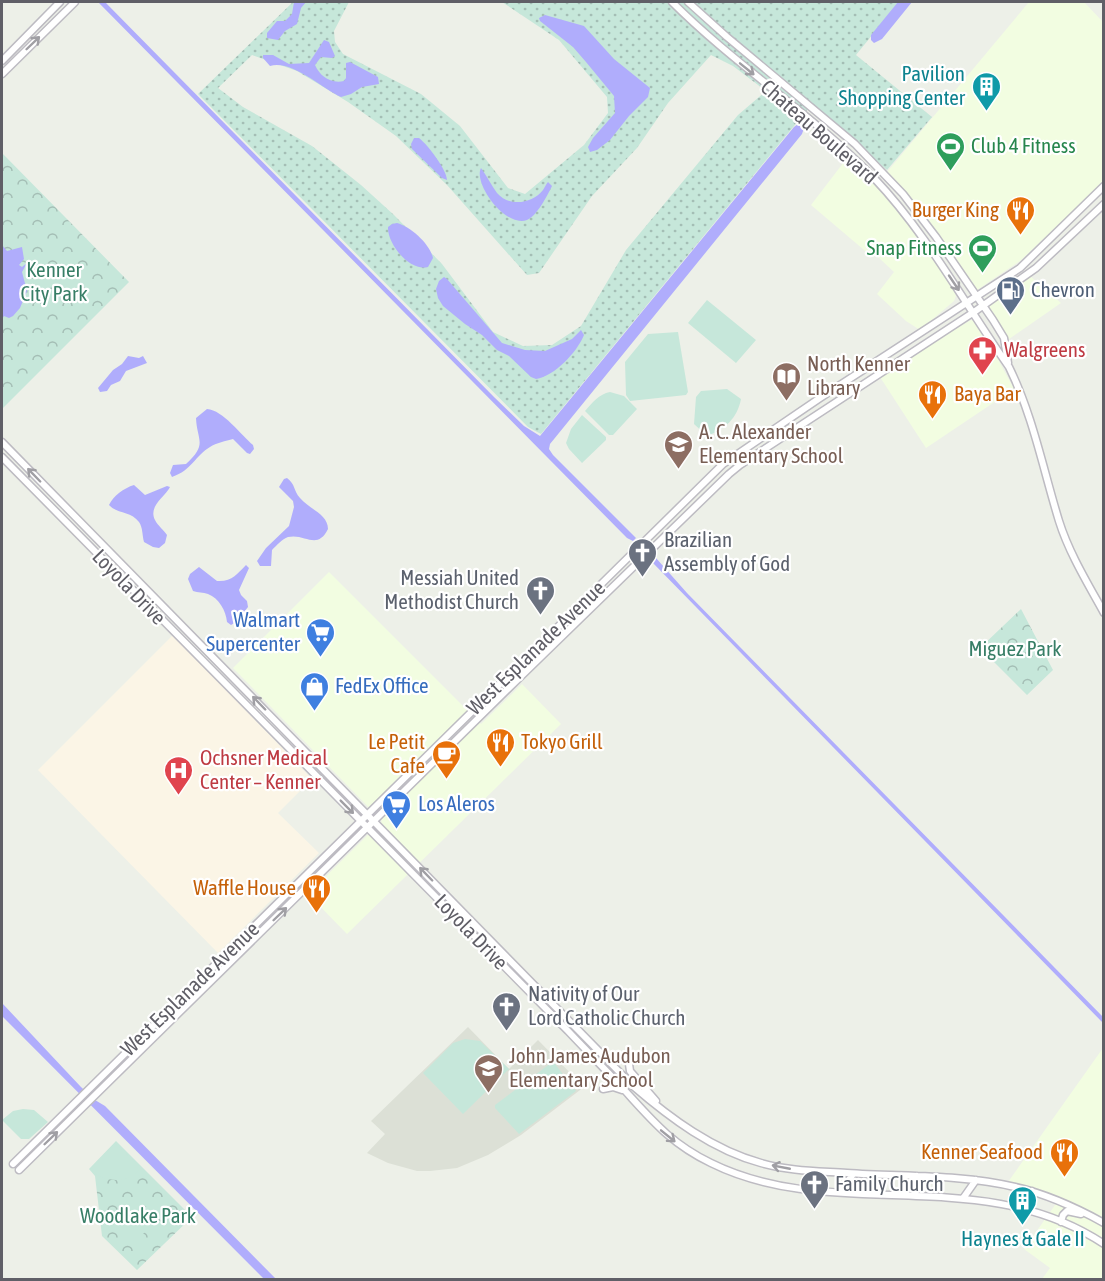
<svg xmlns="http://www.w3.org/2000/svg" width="1105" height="1281" viewBox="0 0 1105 1281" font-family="'Asap Condensed',sans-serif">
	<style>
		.commercial { fill: #f2fde1 }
		.education { fill: #dce0d6 }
		.medical { fill: #fbf5e6 }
		.grass { fill: url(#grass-dots); fill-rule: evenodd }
		.park { fill: url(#park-crowns) }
		.pitch { fill: #c6e7da }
		.water { fill: #b0adfc }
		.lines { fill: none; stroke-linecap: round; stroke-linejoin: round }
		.secondary-casing { stroke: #bdbbc2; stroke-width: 9 }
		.secondary { stroke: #fff; stroke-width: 6 }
		.oneway { stroke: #a09fa4 }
		.labels { text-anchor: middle; stroke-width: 4.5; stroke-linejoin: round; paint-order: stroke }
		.culture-label { font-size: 21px; fill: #0d838f; stroke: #fff; text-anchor: end }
		.street-label { font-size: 21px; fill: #605f67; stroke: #fff }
		.leisure-label { font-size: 21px; fill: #27864d; stroke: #fff; text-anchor: start }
		.food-label { font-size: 21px; fill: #c56008; stroke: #fff; text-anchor: end }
		.park-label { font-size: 21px; fill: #377e66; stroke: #fff }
		.service-label { font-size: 21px; fill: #4e5e75; stroke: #fff; text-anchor: start }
		.health-label { font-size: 21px; fill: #be3a42; stroke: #fff; text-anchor: start }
		.education-label { font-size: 21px; fill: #785e54; stroke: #fff; text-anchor: start }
		.worship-label { font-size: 21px; fill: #5b616d; stroke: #fff; text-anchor: start }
		.shop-label { font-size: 21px; fill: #366cbe; stroke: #fff; text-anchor: start }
	</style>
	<defs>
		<pattern id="grass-dots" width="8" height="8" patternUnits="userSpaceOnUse" patternTransform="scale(1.5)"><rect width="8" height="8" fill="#c6e7da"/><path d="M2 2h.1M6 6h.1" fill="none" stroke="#a4beb5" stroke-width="1.8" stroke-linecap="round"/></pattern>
		<pattern id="park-crowns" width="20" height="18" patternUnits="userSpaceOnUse" patternTransform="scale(1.5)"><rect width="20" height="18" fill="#c6e7da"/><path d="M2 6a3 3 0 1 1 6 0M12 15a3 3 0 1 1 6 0" fill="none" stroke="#a4beb5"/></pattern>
	</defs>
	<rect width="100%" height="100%" fill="#edf0e8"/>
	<path class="commercial" d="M1029,2h55l19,20v161l-83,78 -43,29 -3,-1 -39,-57 -48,-60z
		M847,158h3l39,40 34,43 29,46 4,9 -2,5 -34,29 -14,-9 -29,-27 17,-22 -17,-16 -7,-1 -59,-50z
		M1030,276l31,27 -52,36 -21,-33z
		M971,320l5,2 12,19 26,48 -88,59 -46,-71 22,-16z
		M329,572l152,152 41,-40 39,40 -214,210 -39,-40 74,-73 -149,-153z
		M1103,1048v231h-61l8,-11 -26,-19 36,-51 -52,-16z"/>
	<path class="education" d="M468,1027l41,42 29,-29 46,47 -63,48 -33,20 -31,13 -27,3h-13l-29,-8 -21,-10 18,-19 -14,-13z"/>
	<path class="medical" d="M173,635l139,144 -34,34 41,40 -101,100 -180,-183z"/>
	<path class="grass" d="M293,2h56l-15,29 1,11 8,12 78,40 39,32 48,62 17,6 59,-49 24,-32 -1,-16 -48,-57 -57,-38h397l-43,53 76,62 -45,53 -75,-66 -271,330 -13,-7 -330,-333zM252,55l45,16 51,31 48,34 51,49 80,90 12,-2 53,-77 45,-48 31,-45 43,-48 22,11 33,25 -28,24 -112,135 -45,76 -29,19 -29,1 -30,-14 -51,-68 -48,-49 -33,-30 -49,-39 -69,-39 -25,-19z"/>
	<path class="park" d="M2,153l127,129 -127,127z
		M1021,609l32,61 -26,25 -47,-47z
		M116,1141l76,76 -55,53 -35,-34 -7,-60 -6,-7z"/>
	<path class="pitch" d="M707,300l49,40 -20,23 -48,-40z
		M678,332l10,60 -2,3 -56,6 -4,-6 -1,-33 23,-28z
		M727,389l14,10c-4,20 -16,30 -34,37l-13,-12 2,-27 5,-6z
		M610,392l14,4 13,13 -24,26h-4l-24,-24c7,-8 14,-17 25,-19z
		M582,415l24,22v3l-24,23 -13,-14 -3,-6 5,-14z
		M465,1039l15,2 29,28 -46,45 -40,-41 30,-30z
		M551,1063l4,1 21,27 -57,43 -24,-26v-3z
		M23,1109l11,1 14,12 -19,17h-8l-19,-19 11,-9z
		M115,1143l24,23v4c-13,15 -36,12 -49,-1z
		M134,1205l13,2 13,10 -25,25h-3l-22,-22 -1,-5 11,-8z"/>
	<path class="water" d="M98,2h7l389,395 30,29 16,10 254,-309 4,-3 6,4 -2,6 -252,310 -1,5 4,6 83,83 -3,3 -6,-3z
		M294,2h12l-5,6 -4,16 -12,7 -7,9 -11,-2v-5l10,-12h8l7,-7z
		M898,2h14l-30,37 -8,4 -3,-3v-5z
		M545,15l39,11 30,33 36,29 -2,9 -19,19 -19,24 -13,10 -7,2 -2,-5 5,-9 22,-25 -1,-17 -28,-34 -13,-15 -33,-26 -1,-3z
		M324,40l5,2 6,14 -3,2 -11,-1 -6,8c5,11 15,19 29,16l2,-3v-15l4,-1 28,15 1,7 -17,3 -11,7 -10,3c-18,-8 -50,-38 -71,-31l-7,-8v-3h10l16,9 20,-1z
		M414,138h5c9,7 28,32 28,42l-5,-2 -30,-29 -1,-5z
		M481,168c6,8 10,17 16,25 12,14 35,11 46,-3 2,-3 3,-6 5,-8l4,4c-5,10 -15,30 -25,34 -22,8 -54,-37 -46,-52z
		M397,223c14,4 33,21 36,35l-5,9c-18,5 -41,-23 -40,-40l4,-3z
		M2,245l5,6 15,-4 2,12 -5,6 3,2 5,-4 -5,9 5,19 -7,17 -7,8 -4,2 -5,-2 -2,3z
		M444,277l3,2 55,64 23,7 20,1 27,-12 9,-9 3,5c-7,17 -29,41 -48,44l-5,-2 -22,-21 -12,-6 -15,-15 -17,-11 -22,-18 -5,-8 -2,-9 3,-8z
		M128,356l11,2 4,-2 4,7 -21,8 -6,10 -9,4 -4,6 -7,1 -2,-4 15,-18 9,-6z
		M207,409c16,1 34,26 46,36l1,4 -4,5 -3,-1 -14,-14c-7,2 -17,4 -23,8 -15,9 -18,23 -38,30l-2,-4 3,-8 13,-1c22,-20 11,-23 10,-46z
		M287,478c9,7 6,12 13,20 9,11 28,16 28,31 -11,22 -23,4 -40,8 -6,2 -11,8 -16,13l-1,16h-11l-3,-5 9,-13 23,-22 5,-19 -1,-6 -14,-14 5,-8z
		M134,485l11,10 22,-9 3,1c-5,10 -22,19 -15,33 3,6 9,10 12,15l-2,8 -6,5 -6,-1 -9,-5c-2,-7 -1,-14 -5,-20 -8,-11 -22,-8 -30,-17 4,-9 15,-17 25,-20z
		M653,558h3l31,35 416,424v6l-451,-461z
		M246,565l3,3 -10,22 2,5 6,6 1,6 -12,15 -5,3 -4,-3c-1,-11 -8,-24 -19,-28 -5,-2 -10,-1 -15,-3l-5,-12 2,-5 9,-7 18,14c15,1 20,-7 29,-16z
		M2,1003l79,84 14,13 10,6 171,173h-12l-262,-263z"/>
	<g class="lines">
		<defs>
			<path id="secondary" d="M672,2c63,63 140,112 202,176 54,57 90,125 135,189 24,49 34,102 50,154 10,32 29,63 45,92
				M688,2l39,35 128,107 48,50 33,43 57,83 11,18 4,25
				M2,61l58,-59
				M2,74l73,-72
				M2,442l631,644c37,32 80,64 128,77 28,8 57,8 86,10 56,4 113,1 168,14 32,7 60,20 89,36
				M2,457l566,574c16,17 32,33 48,50 32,34 51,61 95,82 123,61 270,-1 393,81
				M629,1064l1,7 26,30
				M603,1089l10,-2 9,3
				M13,1164l710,-700 97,-66 200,-130 84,-82
				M19,1170l497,-489 213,-207 11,-9 234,-153 62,-44 68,-64
				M841,1192l12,-18
				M902,1194l15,-18
				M964,1197l12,-17
				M1022,1207l10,-16
				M1061,1222l2,-7 4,-4 14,3"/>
		</defs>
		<use href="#secondary" class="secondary-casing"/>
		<use href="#secondary" class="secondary"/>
	</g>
	<defs><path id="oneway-shaft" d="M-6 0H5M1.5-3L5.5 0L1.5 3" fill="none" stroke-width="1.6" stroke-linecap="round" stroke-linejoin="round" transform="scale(1.5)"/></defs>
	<g class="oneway">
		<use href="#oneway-shaft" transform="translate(33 43) rotate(-44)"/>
		<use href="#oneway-shaft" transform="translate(747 69) rotate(39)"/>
		<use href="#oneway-shaft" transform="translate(954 283) rotate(56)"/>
		<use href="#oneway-shaft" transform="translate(34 475) rotate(-134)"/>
		<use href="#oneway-shaft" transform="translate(259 703) rotate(-134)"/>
		<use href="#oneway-shaft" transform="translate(347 807) rotate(45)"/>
		<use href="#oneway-shaft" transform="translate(426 874) rotate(-134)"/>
		<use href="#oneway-shaft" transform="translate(280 914) rotate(-44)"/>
		<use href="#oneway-shaft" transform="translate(668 1136) rotate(39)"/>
		<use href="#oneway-shaft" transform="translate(51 1138) rotate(-44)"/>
		<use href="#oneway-shaft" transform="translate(781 1167) rotate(-169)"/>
	</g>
	<defs>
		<symbol id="building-pin" viewBox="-11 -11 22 30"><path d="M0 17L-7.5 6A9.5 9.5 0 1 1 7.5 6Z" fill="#0f9aa8" stroke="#fff"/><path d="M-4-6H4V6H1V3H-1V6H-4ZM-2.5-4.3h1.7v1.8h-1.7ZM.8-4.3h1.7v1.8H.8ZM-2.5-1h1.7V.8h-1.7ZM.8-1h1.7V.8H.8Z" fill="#fff"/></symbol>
		<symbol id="stadium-pin" viewBox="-11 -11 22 30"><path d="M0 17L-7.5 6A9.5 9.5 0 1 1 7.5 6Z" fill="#2e9e5b" stroke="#fff"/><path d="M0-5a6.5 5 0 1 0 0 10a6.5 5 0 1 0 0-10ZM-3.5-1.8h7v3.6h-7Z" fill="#fff"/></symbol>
		<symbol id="restaurant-pin" viewBox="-11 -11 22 30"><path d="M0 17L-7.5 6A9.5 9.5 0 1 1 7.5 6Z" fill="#e8710a" stroke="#fff"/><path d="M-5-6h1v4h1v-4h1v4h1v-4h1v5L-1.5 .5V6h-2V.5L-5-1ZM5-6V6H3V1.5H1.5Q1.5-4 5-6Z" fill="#fff"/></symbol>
		<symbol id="fuel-pin" viewBox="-11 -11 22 30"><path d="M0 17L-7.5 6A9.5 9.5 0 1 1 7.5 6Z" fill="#5c6f8a" stroke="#fff"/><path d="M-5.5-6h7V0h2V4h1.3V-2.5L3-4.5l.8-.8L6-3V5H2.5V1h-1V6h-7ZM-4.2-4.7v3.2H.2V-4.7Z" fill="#fff"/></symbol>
		<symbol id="pharmacy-pin" viewBox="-11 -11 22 30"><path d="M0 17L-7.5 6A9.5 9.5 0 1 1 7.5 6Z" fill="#e0444e" stroke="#fff"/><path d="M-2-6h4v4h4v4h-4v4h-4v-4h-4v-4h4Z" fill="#fff"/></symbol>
		<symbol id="library-pin" viewBox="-11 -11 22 30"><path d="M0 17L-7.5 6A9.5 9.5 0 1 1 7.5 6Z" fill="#8d6e63" stroke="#fff"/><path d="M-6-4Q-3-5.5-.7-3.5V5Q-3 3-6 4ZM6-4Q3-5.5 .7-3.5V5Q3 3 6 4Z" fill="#fff"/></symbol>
		<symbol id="school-pin" viewBox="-11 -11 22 30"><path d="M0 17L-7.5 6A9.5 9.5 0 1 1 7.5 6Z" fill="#8d6e63" stroke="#fff"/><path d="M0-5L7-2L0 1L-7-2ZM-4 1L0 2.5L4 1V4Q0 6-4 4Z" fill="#fff"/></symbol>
		<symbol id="church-pin" viewBox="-11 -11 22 30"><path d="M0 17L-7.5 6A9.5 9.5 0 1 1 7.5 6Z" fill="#6b7280" stroke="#fff"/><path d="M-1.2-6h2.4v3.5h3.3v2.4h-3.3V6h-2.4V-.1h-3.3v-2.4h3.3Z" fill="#fff"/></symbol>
		<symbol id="supermarket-pin" viewBox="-11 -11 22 30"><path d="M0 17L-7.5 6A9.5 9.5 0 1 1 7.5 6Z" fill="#3f7fe0" stroke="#fff"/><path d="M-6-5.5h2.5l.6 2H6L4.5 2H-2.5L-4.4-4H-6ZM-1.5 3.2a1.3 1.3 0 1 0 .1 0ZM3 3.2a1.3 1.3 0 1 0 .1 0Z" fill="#fff"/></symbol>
		<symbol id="shop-pin" viewBox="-11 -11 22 30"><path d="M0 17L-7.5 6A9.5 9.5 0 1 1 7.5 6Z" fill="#3f7fe0" stroke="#fff"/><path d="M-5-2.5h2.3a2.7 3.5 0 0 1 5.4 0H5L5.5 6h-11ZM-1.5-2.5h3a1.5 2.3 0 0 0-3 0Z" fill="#fff"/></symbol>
		<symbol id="cafe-pin" viewBox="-11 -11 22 30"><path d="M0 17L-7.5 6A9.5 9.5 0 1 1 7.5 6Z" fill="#e8710a" stroke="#fff"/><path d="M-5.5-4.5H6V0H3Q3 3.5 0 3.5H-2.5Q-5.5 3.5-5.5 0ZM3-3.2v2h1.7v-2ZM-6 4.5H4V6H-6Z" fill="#fff"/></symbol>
		<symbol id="hospital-pin" viewBox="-11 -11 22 30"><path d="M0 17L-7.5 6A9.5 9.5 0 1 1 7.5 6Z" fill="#e0444e" stroke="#fff"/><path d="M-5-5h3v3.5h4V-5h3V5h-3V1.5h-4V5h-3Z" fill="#fff"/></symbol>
	</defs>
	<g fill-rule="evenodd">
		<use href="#building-pin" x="970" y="70" width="33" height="45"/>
		<use href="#stadium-pin" x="934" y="130" width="33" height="45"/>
		<use href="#restaurant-pin" x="1004" y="194" width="33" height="45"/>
		<use href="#stadium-pin" x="966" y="232" width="33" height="45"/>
		<use href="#fuel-pin" x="994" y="274" width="33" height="45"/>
		<use href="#pharmacy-pin" x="966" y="334" width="33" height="45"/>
		<use href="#library-pin" x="770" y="360" width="33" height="45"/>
		<use href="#restaurant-pin" x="916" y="378" width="33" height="45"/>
		<use href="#school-pin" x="662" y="428" width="33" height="45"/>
		<use href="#church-pin" x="626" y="536" width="33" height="45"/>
		<use href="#church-pin" x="524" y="574" width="33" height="45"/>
		<use href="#supermarket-pin" x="304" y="616" width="33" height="45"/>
		<use href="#shop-pin" x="298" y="670" width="33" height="45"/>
		<use href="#restaurant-pin" x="484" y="726" width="33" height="45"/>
		<use href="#cafe-pin" x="430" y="738" width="33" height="45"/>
		<use href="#hospital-pin" x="162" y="754" width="33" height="45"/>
		<use href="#supermarket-pin" x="380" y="788" width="33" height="45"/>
		<use href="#restaurant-pin" x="300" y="872" width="33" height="45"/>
		<use href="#church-pin" x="490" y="990" width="33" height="45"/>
		<use href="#school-pin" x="472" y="1052" width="33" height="45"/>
		<use href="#restaurant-pin" x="1048" y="1136" width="33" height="45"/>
		<use href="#church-pin" x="798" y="1168" width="33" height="45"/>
		<use href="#building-pin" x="1006" y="1184" width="33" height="45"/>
	</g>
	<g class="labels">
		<g class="culture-label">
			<text x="965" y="81">Pavilion<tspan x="965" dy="24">Shopping Center</tspan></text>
			<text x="1023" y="1246" text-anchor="middle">Haynes &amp; Gale II</text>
		</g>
		<g class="street-label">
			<text transform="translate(819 132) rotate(41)" y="7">Chateau Boulevard</text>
			<text transform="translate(129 587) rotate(46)" y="7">Loyola Drive</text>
			<text transform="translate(536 648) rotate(-44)" y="7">West Esplanade Avenue</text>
			<text transform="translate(471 932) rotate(46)" y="7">Loyola Drive</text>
			<text transform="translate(190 989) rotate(-44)" y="7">West Esplanade Avenue</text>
		</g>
		<g class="leisure-label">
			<text x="971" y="153">Club 4 Fitness</text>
			<text x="962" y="255" text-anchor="end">Snap Fitness</text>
		</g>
		<g class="food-label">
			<text x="999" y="217">Burger King</text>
			<text x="954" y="401" text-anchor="start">Baya Bar</text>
			<text x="425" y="749">Le Petit<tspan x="425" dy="24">Cafe</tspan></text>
			<text x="521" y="749" text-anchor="start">Tokyo Grill</text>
			<text x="296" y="895">Waffle House</text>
			<text x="1043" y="1159">Kenner Seafood</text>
		</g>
		<g class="park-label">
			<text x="54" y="277">Kenner<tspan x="54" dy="24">City Park</tspan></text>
			<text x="1015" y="656">Miguez Park</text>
			<text x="138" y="1223">Woodlake Park</text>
		</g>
		<g class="service-label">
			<text x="1031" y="297">Chevron</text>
		</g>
		<g class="health-label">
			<text x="1004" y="357">Walgreens</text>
			<text x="200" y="765">Ochsner Medical<tspan x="200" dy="24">Center – Kenner</tspan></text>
		</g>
		<g class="education-label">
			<text x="807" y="371">North Kenner<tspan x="807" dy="24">Library</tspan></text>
			<text x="699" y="439">A. C. Alexander<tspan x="699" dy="24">Elementary School</tspan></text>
			<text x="509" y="1063">John James Audubon<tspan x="509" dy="24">Elementary School</tspan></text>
		</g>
		<g class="worship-label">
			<text x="664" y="547">Brazilian<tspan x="664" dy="24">Assembly of God</tspan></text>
			<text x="519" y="585" text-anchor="end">Messiah United<tspan x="519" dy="24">Methodist Church</tspan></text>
			<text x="528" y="1001">Nativity of Our<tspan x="528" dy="24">Lord Catholic Church</tspan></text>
			<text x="835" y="1191">Family Church</text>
		</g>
		<g class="shop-label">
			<text x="300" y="627" text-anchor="end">Walmart<tspan x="300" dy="24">Supercenter</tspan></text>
			<text x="335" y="693">FedEx Office</text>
			<text x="418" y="811">Los Aleros</text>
		</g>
	</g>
	<rect width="1105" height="1281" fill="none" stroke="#605f67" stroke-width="6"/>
</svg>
